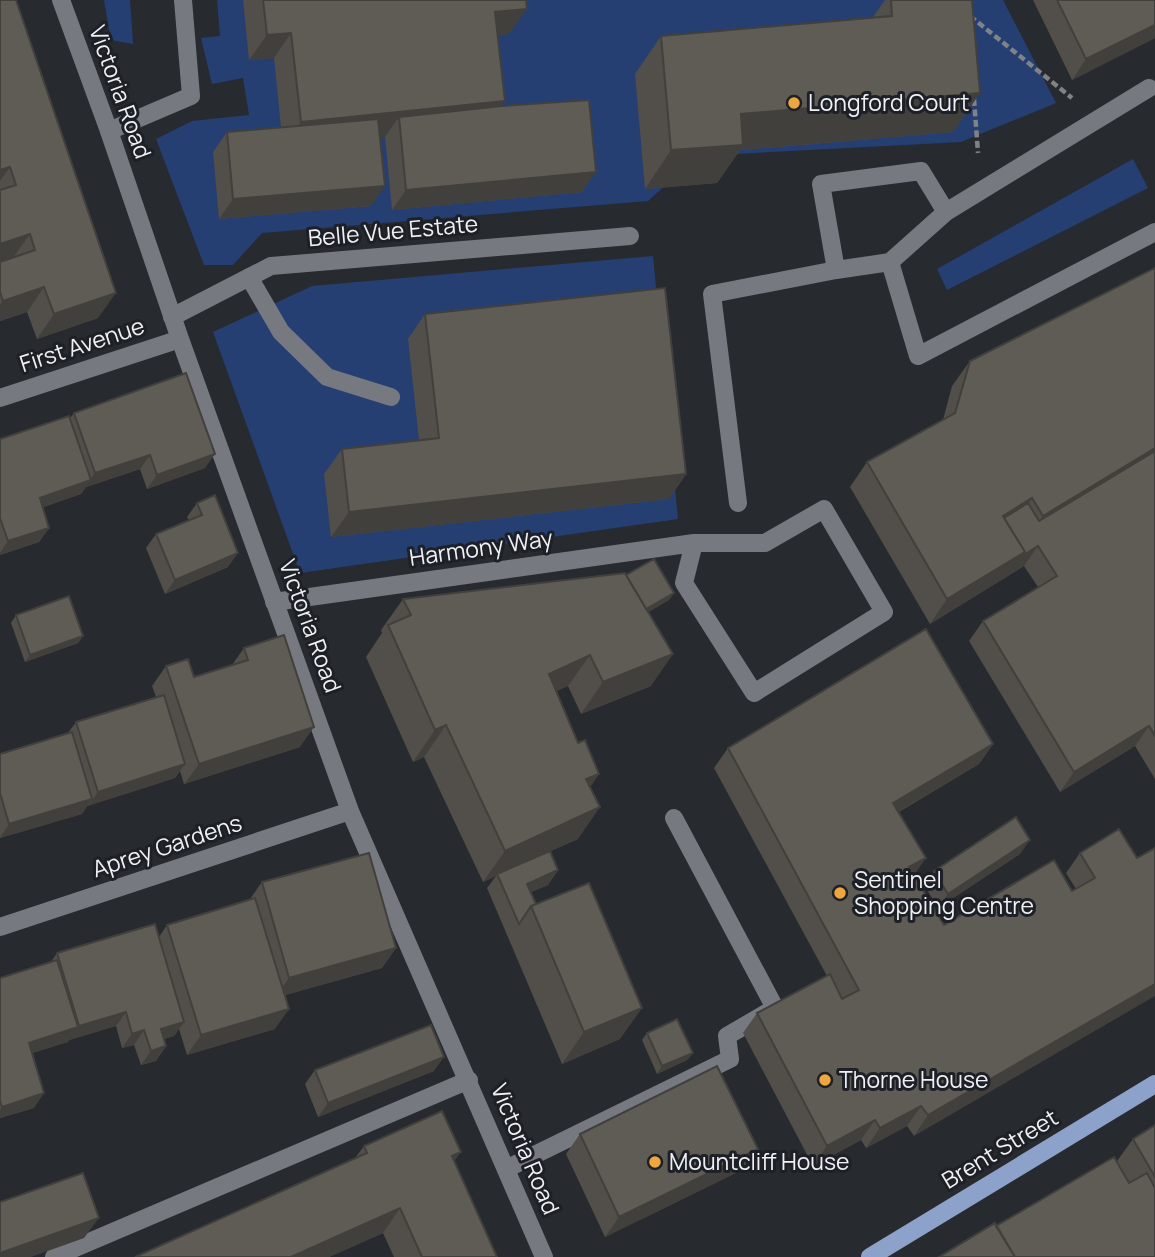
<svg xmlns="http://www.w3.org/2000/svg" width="1155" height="1257" viewBox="0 0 1155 1257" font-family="Manrope,sans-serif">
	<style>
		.green { fill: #253f73 }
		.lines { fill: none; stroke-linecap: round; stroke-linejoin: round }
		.path { stroke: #7f8286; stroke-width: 4.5; stroke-dasharray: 7 3.5; stroke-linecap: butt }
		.service { stroke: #767980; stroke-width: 18 }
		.minor { stroke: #767980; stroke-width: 18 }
		.primary { stroke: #8da2ca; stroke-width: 18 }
		.wall { fill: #524e49 }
		.shaded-wall { fill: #42403c }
		.building { fill: #5f5b55; stroke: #42403c; stroke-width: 2 }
		.poi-dot { fill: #f0a63e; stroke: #1d2026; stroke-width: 2.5 }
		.labels { text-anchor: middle; stroke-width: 6; stroke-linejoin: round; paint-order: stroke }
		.street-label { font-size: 23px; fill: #eef0f3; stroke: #1d2026 }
		.poi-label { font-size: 23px; fill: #eef0f3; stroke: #1d2026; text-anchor: start }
	</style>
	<rect width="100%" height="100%" fill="#272a2f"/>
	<path class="green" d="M104,0h26l3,44 -22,-4z
		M217,0h786l53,103 -95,39 -263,14 -50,45 -386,32 -29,32h-29l-48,-126 36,-18 57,-6 -6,-37 -31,6 -11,-46 19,-2z
		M1133,159l15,29 -201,102 -10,-21z
		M653,256l25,263 -378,54 -87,-241 99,-46z"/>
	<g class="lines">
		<path class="path" d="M970,16l102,82
			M974,99l4,54"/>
		<path class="service" d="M109,131l82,-35 -8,-96
			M946,212l-25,-41 -100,13 15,86 54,-8 56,-50 203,-124
			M890,262l28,94 237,-124
			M249,277l32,55 46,45 64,20
			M172,317l99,-51 359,-30
			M738,503l-26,-209 124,-24
			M506,1169l224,-110 -3,-23 48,-28 -101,-190
			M54,1257l415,-177"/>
		<path class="minor" d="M61,0l48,131 71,208 170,472 194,446
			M0,398l180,-59
			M274,602l420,-59h71l59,-34 60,103 -130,81 -70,-110 10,-40
			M0,927l350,-116"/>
		<path class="primary" d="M870,1257l285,-173"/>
	</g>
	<path class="wall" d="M0,0l98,318 -61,21 -10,-27 -27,9z
		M243,0h283l-17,34 -11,1 3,71 81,86 -190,18 -7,-73h-5l-9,69 -152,13 -6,-67 14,-20 54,-5 -7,-69 -25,2z
		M885,0h87l8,93 -27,39 -213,18 -23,33 -72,6 -10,-115 26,-38 212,-19z
		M1033,0h122v38l-83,42z
		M1155,268v511l-20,-33 -75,46 -91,-151 14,-20 55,-34 -14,-21 -94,58 -80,-137 17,-25 76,-42 9,-34 18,-25z
		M425,314l261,160 -17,25 -338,38 -7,-63 18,-25 77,-9 -11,-101z
		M74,413l131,55 -58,21 -7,-20 -54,18 -5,7 -38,13 6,21 -10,14 -39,13v-116l70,-21z
		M197,503l31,64 -63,27 -19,-46 10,-14 33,-14 -2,-3z
		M674,593l-5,7 -21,12 3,74 -70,28 -13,-28 -12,5 22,52 21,31 -9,13 -12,52 -28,12 8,19 -10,15 -17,7 5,12 84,135 -58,25 -75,-176 9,-12 -13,6 -59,-125 -11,5 -47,-105 16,-24 -1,-3 22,-31z
		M16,615l67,21 -5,7 -53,19 -14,-39z
		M244,648l56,99 -116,37 -4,-13 -5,7 -88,28 -5,8 -82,24v-84l68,-21 8,-11 80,-25 -4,-11 14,-20 28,11 38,-12z
		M993,744l-14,20 -80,48 15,63 30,50 128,-34 4,-2 -10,-16 14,-20 57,5 -223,278 -7,-10 -41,22 -5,-8 -48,26 -70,-133 14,-20 70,-37 -113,-208 14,-20z
		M1020,854l-82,54 -14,-23 10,-14z
		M262,882l134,66 -14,20 -97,27 -10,34 -88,26 -8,-26 -5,7 -10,3 2,7 -10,15 -15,4 -7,-20 -12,3 -6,-22 -47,14 -1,2 -36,11 2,55 -34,10v-140l51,-16 6,-9 102,-16 8,-12 83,-26z
		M647,1033l46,20 -6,7 -30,14 -15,-34z
		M315,1070l119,1 -116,46 -13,-33z
		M1155,1125v132l-159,-31 121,-65 16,-22z
		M580,1134l178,15 -14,20 -139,68 -39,-83z
		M364,1146l90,16 43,95h-103l-11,-24 -54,24h-194l220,-99z"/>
	<path class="shaded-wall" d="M527,9l-18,25 -31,3 17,-25z
		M1155,25v13l-83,42 14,-21z
		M291,33l-17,25 -25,2 18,-25z
		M980,93l-27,39 -213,18 -23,33 -72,6 26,-39 70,-36z
		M505,101l-18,25 -88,-9 -14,20 -102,10 18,-25z
		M10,167l-10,14v-11z
		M596,172l-14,20 -190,18 14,-20z
		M385,186l-14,20 -152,13 14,-20z
		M30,234l-18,25 -12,4v-19z
		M44,287l-17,25 -27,9v-16l3,-4z
		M116,293l-18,25 -61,21 17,-25z
		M1155,448v14l-130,79 18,-25z
		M215,454l-10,14 -58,21 10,-14z
		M150,455l-10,14 -54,18 -5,7 -51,18 10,-14 50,-18 5,-7z
		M686,474l-17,25 -338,38 18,-25z
		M1032,498l-18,25 -10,6 -1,-13z
		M49,528l-10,14 -39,13v-2l8,-12z
		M1038,546l-14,20 -94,58 17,-25 78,-47z
		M238,553l-10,14 -63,27 10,-14z
		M674,593l-5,7 -34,20 5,-8z
		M83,636l-5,7 -53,19 5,-7z
		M673,654l-22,32 -70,28 22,-32z
		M590,655l-22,31 -41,19 22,-31z
		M446,725l-22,32 -11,5 22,-32z
		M1149,726l-14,20 -75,46 14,-20z
		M314,727l-14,20 -116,37 15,-20z
		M993,744l-14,20 -100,59 14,-20z
		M185,764l-10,14 -87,28 10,-14z
		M599,774l-22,31 9,-26z
		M92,799l-10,15 -82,24 9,-14z
		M600,807l-22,32 -80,36 -1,-1 -1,2 -13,6 22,-31z
		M1030,840l-10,14 -82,54 10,-14z
		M926,858l-14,20 -3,-11z
		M558,870l-10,15 -31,13 10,-14z
		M396,948l-14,20 -107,30 14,-20z
		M1155,984v12l-241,140 14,-21z
		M642,1008l-22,31 -58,25 22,-32z
		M289,1009l-14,20 -88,26 14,-20z
		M126,1012l-10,14 -47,14 -1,2 -49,15 10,-14 49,-16 1,-1z
		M184,1022l-10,14 -23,7 10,-14z
		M144,1030l-10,15 -12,3 10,-14z
		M166,1046l-10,15 -15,4 10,-14z
		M693,1053l-6,7 -30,14 5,-8z
		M444,1057l-10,14 -116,46 10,-14z
		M44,1093l-10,15 -34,10v-8l2,-3z
		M921,1106l-14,20 -41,22 14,-20z
		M875,1120l-14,20 -48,26 14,-20z
		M758,1149l-14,20 -139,68 14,-20z
		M461,1152l-18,25 9,-21z
		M400,1208l-17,25 -54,24h-38z
		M99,1218l-15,20 -53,19h-31v-4z"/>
	<path class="building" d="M0,0h16l100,293 -62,21 -10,-27 -41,14 -3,-9v-30l35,-12 -5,-16 -30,10v-54l16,-5 -6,-18 -10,3z
		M263,0h263l1,9 -32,3 10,89 -204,21 -10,-89 -24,2z
		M891,0h81l8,93 -239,21 2,31 -72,5 -10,-114 231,-20z
		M1057,0h98v25l-69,34z
		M589,100l7,72 -190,18 -7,-73 103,-11z
		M378,119l7,67 -152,13 -6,-67z
		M1155,268v180l-112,68 -11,-18 -29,18 22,36 -78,47 -80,-137 88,-49 15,-52z
		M665,288l21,186 -337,38 -7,-63 97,-11 -14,-124z
		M186,373l29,81 -58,21 -7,-20 -55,18 -21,-60z
		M69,416l22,64 -51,18 9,30 -41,13 -8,-23v-79z
		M1155,451v285l-6,-10 -75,46 -91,-151 74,-45 -19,-30 -17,11 4,-5 -21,-34 24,-15 11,18z
		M215,495l23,58 -63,27 -19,-46 46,-19 -5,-12z
		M654,559l20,34 -28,16 -20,-34z
		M625,573l48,81 -70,28 -13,-27 -41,19 29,69 7,-3 14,34 -13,5 14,28 -95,44 -59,-126 -11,5 -47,-105 23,-10 -8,-16z
		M69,596l14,40 -53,19 -14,-40z
		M926,629l67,115 -100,59 33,55 -17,9 35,58 110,-65 18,31 23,-13 -15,-25 39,-24 18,29 18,-10v136l-227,131 -7,-9 -41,22 -5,-8 -48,26 -70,-133 73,-39 12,25 17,-9 -131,-242z
		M284,635l30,92 -115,37 -33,-98 22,-7 6,18 54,-17 -4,-12z
		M164,695l21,69 -87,28 -22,-70z
		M72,732l20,67 -83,25 -9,-31v-39z
		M1016,817l14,23 -82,54 -14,-23z
		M550,851l8,19 -31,14 9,20 -5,2 -12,18 -22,-50z
		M369,853l27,95 -107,30 -27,-96z
		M589,883l53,125 -58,24 -53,-126z
		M255,898l34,111 -88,26 -34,-110z
		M155,924l29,98 -23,7 5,17 -15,5 -7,-21 -12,4 -6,-22 -47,14 -22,-73z
		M57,960l21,67 -49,16 15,50 -42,14 -2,-6v-123z
		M677,1019l16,34 -31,13 -15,-33z
		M431,1025l13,32 -116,46 -13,-33z
		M717,1066l41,83 -139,68 -39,-83z
		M442,1111l19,41 -9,4 45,101h-75l-22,-49 -109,49h-156l232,-104 -3,-7z
		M1155,1125v52l-22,-38z
		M1114,1157l15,26 18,-10 8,15v69h-140l-19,-31z
		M83,1173l16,45 -99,35v-51z
		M995,1223l20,34h-76z"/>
	<g class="poi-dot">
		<circle cx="794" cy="103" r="7"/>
		<circle cx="840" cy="893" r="7"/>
		<circle cx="825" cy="1080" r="7"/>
		<circle cx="655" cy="1162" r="7"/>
	</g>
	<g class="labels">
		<g class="street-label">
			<text transform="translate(120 92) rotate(70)" y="8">Victoria Road</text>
			<text transform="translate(393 231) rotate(-5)" y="8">Belle Vue Estate</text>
			<text transform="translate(82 345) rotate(-18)" y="8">First Avenue</text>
			<text transform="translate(481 548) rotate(-8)" y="8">Harmony Way</text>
			<text transform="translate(310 626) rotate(70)" y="8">Victoria Road</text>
			<text transform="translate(167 846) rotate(-18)" y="8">Aprey Gardens</text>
			<text transform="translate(525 1149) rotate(67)" y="8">Victoria Road</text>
			<text transform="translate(1000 1149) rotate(-31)" y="8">Brent Street</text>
		</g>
		<g class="poi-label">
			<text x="808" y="111">Longford Court</text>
			<text x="854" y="888">Sentinel<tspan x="854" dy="26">Shopping Centre</tspan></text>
			<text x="839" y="1088">Thorne House</text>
			<text x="669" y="1170">Mountcliff House</text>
		</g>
	</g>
</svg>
